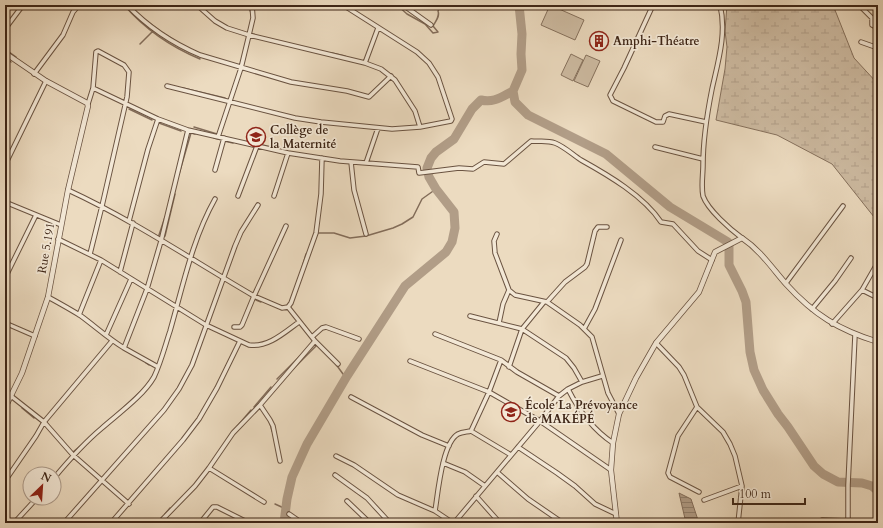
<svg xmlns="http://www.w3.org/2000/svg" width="883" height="528" viewBox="0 0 883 528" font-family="Cardo,serif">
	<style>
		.green { fill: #cebca3; stroke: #86715d }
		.wetland { fill: url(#wetland-marsh); stroke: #86715d }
		.water { fill: url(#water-rules); stroke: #836d5a }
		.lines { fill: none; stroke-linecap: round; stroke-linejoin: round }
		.stream { stroke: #836d5a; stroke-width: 1.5 }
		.river { stroke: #b19d87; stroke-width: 9 }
		.minor-casing { stroke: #6a5341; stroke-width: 5.5 }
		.tertiary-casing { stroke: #6a5341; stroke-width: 6 }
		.minor { stroke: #f3e8d6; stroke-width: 3.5 }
		.tertiary { stroke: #f3e8d6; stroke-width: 4.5 }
		.labels { text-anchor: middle; stroke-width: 3.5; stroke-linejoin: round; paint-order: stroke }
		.poi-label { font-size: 12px; font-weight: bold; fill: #3e2617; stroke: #f3e8d6; text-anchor: start }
		.street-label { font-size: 12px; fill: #3e2617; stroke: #f3e8d6 }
	</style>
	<defs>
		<pattern id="wetland-marsh" width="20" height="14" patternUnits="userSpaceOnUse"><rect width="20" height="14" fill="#cebca3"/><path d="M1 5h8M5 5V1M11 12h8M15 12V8" fill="none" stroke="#b2a18c"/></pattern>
		<pattern id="water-rules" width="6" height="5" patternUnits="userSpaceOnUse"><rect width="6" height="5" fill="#b19d87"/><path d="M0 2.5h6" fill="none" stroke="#91806d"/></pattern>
	</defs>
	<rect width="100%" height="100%" fill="#ecdbc0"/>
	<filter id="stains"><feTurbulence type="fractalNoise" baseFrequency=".005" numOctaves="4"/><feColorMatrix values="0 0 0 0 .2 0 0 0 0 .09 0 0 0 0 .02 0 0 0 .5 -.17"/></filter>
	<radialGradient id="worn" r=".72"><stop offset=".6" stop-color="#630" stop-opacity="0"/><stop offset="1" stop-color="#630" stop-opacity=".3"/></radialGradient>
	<path class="green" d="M550,5l34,15 -9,20 -34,-15z
		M571,54l12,6 -10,21 -12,-6z
		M586,55l14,6 -12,26 -14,-6z"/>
	<path class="wetland" d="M727,5h106l21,53 24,26v138l-46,-58 -55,-29 -61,-15 9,-51 2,-22 -2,-16z"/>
	<path class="water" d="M679,493l12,6 8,24h-13z"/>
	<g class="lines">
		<path class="stream" d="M71,5l3,2 2,-1
			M124,5c20,23 47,42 76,54
			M248,5l3,8
			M280,5l12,4 4,-4
			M397,5l10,9 18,10 8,9 5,-1 -5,-6c3,-5 7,-10 5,-15l3,-6
			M512,5l8,2
			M259,6l1,-1
			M148,22l11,8
			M166,35l8,5
			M140,44l13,-13
			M5,49l11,8
			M332,53l13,3
			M5,64l3,-4 3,2
			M183,88l42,10
			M129,109l23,11
			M159,123l22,8
			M194,127l23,7
			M214,138l8,2
			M224,141l9,2
			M179,174l12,-41 4,1
			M317,233h17l16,5 16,-2 27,-8 9,-4 11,-7 9,-18 14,-10
			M165,236l10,-42
			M158,238l7,-21
			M302,268l4,-14
			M256,300l5,2
			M146,363l3,2
			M335,363l8,11 4,2
			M293,369l24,-24
			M277,379l24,-24
			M124,407l19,-18
			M254,407l17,-20
			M22,408l12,10
			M270,423l2,8
			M235,429l16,-19
			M73,452l11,-9
			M275,504l11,5
			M165,514l5,-6"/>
		<path class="river" d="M519,5l3,29 -1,20 1,16 -9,21 2,11 13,13 78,39 64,53 58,35 1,5v18l13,26 4,11 4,50 4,18 9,20 15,24 10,13 26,39 9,8 15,8 24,1 10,3 6,5
			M284,523l3,-24 5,-22 15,-33 40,-68 58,-90 41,-34 6,-10 3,-14 -1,-16 -18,-23 -7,-12 -2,-9 4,-10 5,-6 18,-13 18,-30 9,-9c13,3 20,-3 32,-9"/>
		<defs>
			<path id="minor" d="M127,5c21,22 45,38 73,50l91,27 56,9 22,6 22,-21
				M197,5l18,16 12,7 22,7 116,28 16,6 14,11 20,31 5,16
				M287,5l4,1 2,-1
				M403,5l28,20
				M653,5l-29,63 -14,27 3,6 43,21h7l2,-6 4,-2 37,8
				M720,5c7,28 -2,57 -8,84 -5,25 -9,51 -9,76 0,10 -2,21 0,31 5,14 27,33 39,42
				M859,5l13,13v7l6,3
				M5,29l18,-24
				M861,42l17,6
				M365,63l13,-35
				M34,74l29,-39 10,-23 6,-7
				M167,86l128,32 26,4 71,7 28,-2 31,-6 1,-2 -14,-42 -9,-14 -12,-11 -74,-47
				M93,88l65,31 30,11 100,23 52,8 78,6 1,6 40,-5 14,1 11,-7 20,2 27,-23c8,1 16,-1 24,2 10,4 18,12 26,17 27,15 63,36 80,62l12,2 25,27 14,9
				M88,104l5,-16 3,-36 2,-1 26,14 5,7 -2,25 -25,109 -12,48
				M218,137l23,-69 8,-33 4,-17 -1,-13
				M655,147l48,12
				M351,162l3,28 12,44
				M366,163l12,-35
				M5,165l41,-84
				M215,170l9,-32
				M68,190c65,30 124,70 186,106l32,-70
				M238,196l19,-50
				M274,196l14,-43
				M5,202l56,23
				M129,221l19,-72 10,-30
				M497,234l-3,7 1,12 14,37 6,5 32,7 33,23 12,12 16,56 11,21
				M58,239l43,21 105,65 43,20c19,3 36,-13 50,-23
				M120,272l13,-49
				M5,278l31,-63
				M786,283l57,-77
				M862,290l16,8
				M48,297c11,6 22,12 33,19 15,11 28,23 43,32l23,-59 14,-48 27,-111
				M547,302l18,-20 20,-15 2,-3 8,-33 3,-4h9
				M288,307l27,34 23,23
				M812,309l23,-28 16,-23
				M79,315l22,-55
				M470,316l52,13 44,29 8,10 8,14
				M5,323l30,13
				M499,323l4,-19 6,-14
				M832,324l30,-34 16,-28
				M234,327h6l2,-2 12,-29 28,12 6,-1 3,-4 25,-70 5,-39 1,-36
				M584,329l11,-20 26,-69
				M435,334l66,26 16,12 42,24
				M106,335l25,-56
				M312,337l10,-9 4,-1 33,12
				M656,343l23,24 5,8 13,32 26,25 7,12 5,12 7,30 -4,37
				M124,348l34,19
				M410,361l79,31 51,29 71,49
				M509,367l13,-38 22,-27
				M568,389c11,22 24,40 45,54
				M11,396l33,26 29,33 56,49
				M351,397l71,38 27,11
				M260,405l10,15 3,6 7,35
				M697,407l-19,29 -10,37 2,4 29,15
				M471,431l40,24
				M518,447l39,26 18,13 20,18 21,10
				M336,456l18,9 44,30 37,16 18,12
				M443,463l22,9 20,14
				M209,468l55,34
				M497,472l31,27 35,24
				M335,475l32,23 23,25
				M54,478c15,-18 30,-35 48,-50 17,-15 41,-32 52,-51 7,-15 11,-31 16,-46 13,-45 22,-91 45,-132
				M5,481l31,-45 8,-14 68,-81
				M476,496l24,27
				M704,500l38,-14
				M347,501l23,22
				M435,511c3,-18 7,-68 23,-77 4,-2 9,-2 13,-3l18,-39 12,-32
				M289,514l13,9
				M14,523l23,-25
				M64,523l100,-113 15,-21 13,-24 43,-119 6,-14 17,-27
				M111,523l72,-83 16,-21 18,-31 23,-47
				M159,523l36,-37 14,-18 24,-35 27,-28 55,-64
				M200,523l13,-16h4l32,16
				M454,523l86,-102 19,-25 9,-7 14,-7 20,-6
				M819,523l3,-3 26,1
				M848,523v-38l7,-150"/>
			<path id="tertiary" d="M5,53l41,28 41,22 1,3 -20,84 -20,107 -26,76 -17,35
				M617,523l-6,-53 2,-27 6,-29 17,-36 20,-35 43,-51 16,-40 27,-14c18,12 30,30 44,46 28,31 53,46 92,58"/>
		</defs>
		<use href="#minor" class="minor-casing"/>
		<use href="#tertiary" class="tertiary-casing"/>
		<use href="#minor" class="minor"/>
		<use href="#tertiary" class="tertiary"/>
	</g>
	<defs>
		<symbol id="building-ring" viewBox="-11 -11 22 22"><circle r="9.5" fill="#f3e8d6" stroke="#8f2418" stroke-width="1.5"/><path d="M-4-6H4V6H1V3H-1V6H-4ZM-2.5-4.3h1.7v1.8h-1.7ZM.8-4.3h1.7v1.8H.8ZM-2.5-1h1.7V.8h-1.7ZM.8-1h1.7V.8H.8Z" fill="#8f2418"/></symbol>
		<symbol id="school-ring" viewBox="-11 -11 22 22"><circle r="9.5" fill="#f3e8d6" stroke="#8f2418" stroke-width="1.5"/><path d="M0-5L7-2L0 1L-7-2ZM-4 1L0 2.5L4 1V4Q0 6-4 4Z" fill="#8f2418"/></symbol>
	</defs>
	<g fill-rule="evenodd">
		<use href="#building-ring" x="588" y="30" width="22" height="22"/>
		<use href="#school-ring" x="245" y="126" width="22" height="22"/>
		<use href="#school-ring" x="500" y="401" width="22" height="22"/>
	</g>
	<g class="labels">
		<g class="poi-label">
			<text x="613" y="45">Amphi-Théatre</text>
			<text x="270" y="134">Collège de<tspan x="270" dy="14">la Maternité</tspan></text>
			<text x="525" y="409">École La Prévoyance<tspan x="525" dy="14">de MAKÉPÉ</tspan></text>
		</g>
		<g class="street-label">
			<text transform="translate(46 248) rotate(-80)" y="4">Rue 5.191</text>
		</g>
	</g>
	<rect width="883" height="528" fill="none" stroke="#ecdbc0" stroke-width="20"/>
	<rect x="6" y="6" width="871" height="516" fill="none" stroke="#3e2617" stroke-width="2"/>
	<rect x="10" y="10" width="863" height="508" fill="none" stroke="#3e2617"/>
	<g transform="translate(42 486) rotate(25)"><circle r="19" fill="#f3e8d6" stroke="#ab9a8a"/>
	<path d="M0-3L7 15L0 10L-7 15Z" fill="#8f2418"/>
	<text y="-6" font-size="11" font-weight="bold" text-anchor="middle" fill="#3e2617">N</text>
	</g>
	<path d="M733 498v6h72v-6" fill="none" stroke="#3e2617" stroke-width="2"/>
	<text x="739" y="498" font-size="12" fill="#3e2617" stroke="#f3e8d6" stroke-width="3" paint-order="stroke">100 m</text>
	<rect width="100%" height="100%" filter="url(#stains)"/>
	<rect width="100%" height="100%" fill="url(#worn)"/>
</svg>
